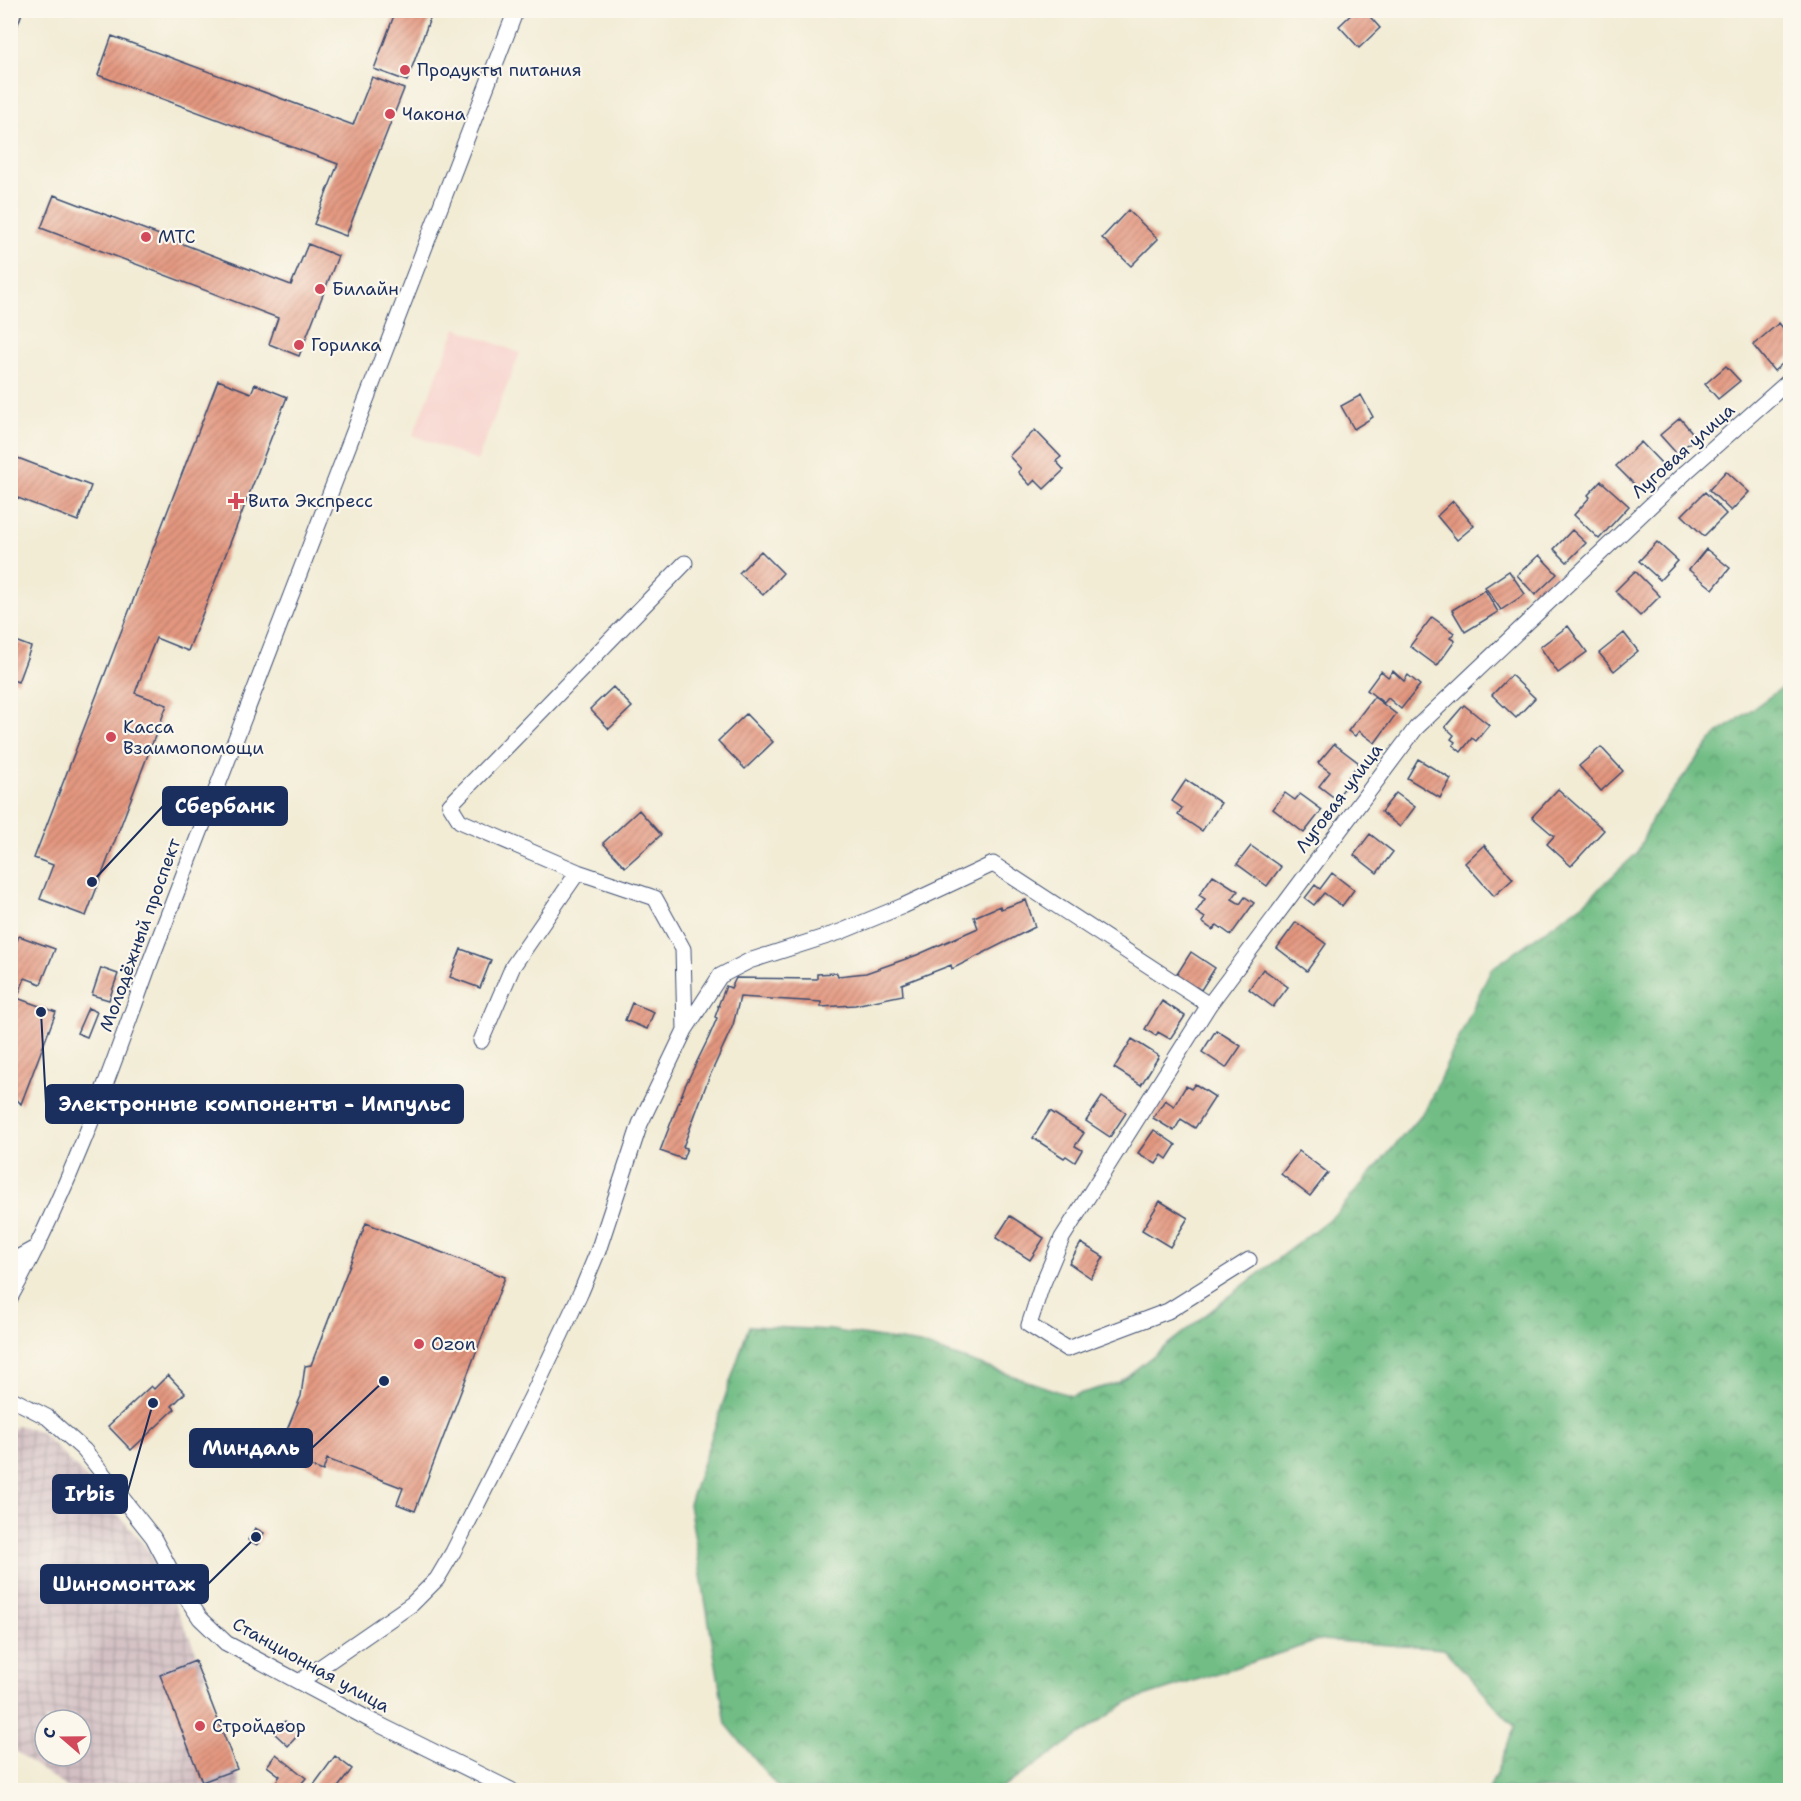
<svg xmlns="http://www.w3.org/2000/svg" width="1801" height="1801" viewBox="0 0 1801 1801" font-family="'Shantell Sans',sans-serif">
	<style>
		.built { fill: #f7d0cb }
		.industrial { fill: url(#industrial-grid); fill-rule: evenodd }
		.forest { fill: url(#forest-crowns); stroke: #467672; stroke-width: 1.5 }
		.building { fill: url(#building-hatch) }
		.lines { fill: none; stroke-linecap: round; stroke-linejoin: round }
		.minor-casing { stroke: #3b4b70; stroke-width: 17 }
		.minor { stroke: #fff; stroke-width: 15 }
		.poi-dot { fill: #d1495b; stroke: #fbf7ec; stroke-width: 2 }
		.labels { text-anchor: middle; stroke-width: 4.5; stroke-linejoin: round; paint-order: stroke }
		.poi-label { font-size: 18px; fill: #1b2f5e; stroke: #fbf7ec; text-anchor: start }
		.street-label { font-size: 18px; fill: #1b2f5e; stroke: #fbf7ec }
		.leader { fill: none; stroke: #1b2f5e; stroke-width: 2 }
		.callout-dot { fill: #1b2f5e; stroke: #fbf7ec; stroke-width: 2 }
		.callout { fill: #1b2f5e; stroke: #1b2f5e; stroke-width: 2 }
		.callout-label { font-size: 20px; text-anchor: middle; font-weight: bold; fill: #fff }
	</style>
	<defs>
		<pattern id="industrial-grid" width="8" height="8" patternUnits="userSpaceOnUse" patternTransform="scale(1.5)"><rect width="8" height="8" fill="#d2bec2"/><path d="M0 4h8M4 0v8" fill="none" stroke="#aa9ba1"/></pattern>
		<pattern id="forest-crowns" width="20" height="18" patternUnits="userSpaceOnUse" patternTransform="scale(1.5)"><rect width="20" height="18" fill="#71bd85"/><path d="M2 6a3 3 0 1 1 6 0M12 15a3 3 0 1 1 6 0" fill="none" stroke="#5c9a70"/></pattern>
		<pattern id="building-hatch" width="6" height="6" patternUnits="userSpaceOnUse" patternTransform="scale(1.5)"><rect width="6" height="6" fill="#e4977f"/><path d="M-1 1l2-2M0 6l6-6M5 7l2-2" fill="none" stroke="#b87c6b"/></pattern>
	</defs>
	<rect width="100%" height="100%" fill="#fbf7ec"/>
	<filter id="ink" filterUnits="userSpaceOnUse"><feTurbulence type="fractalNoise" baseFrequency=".0167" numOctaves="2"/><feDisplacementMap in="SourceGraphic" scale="12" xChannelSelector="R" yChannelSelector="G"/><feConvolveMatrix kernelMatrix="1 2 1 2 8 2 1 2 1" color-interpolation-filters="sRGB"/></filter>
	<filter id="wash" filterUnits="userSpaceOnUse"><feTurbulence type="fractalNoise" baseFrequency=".008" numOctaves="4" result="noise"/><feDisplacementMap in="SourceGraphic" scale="24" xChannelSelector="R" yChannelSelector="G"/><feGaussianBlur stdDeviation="1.35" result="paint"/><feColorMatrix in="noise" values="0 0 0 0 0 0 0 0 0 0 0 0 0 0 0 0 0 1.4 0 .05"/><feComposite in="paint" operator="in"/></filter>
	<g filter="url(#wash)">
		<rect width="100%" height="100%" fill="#f2ecd5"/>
		<path class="built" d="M456,328l64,25 -43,108 -64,-26z"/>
		<path class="industrial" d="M17,1425l23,6 54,55 56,66 56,121 -2,11 -44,-9 42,107 35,-13 4,21h-171l-59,-42 -1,-316zM45,1720h36v36h-36z"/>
		<path class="forest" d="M1790,682v1108h-301l26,-63 -71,-78 -123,-9 -193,62 -129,88h-219l-54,-66 -37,-220 60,-178 81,4 90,14 151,52 47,-13 220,-171 88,-103 65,-140 93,-66 53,-50 16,-36 62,-81z"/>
		<g id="blocks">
			<path class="building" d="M10,10h13l-12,34h-1z
				M396,10h37l-26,71 -33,-12z
				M1356,10h8l16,18 -21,20 -20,-22z
				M112,36l241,89 19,-48 32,12 -58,147 -32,-12 24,-60 -240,-89z
				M54,195l237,90 17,-41 30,12 -39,100 -30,-12 9,-26 -237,-90z
				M1128,210l30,29 -27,27 -29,-28z
				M1779,323l11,14v20l-16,14 -21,-26z
				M1726,366l14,15 -22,18 -13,-15z
				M218,380l33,13 4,-9 32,13 -99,254 -32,-13 -9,23 -12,32 32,12 -81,211 -46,-17 13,-34 -19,-7z
				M1361,395l12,22 -19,12 -13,-23z
				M1680,418l16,19 -19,17 -17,-19z
				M1035,430l26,27 -5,4 8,9 -20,19 -9,-9 -5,5 -12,-13 3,-3 -12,-13z
				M1641,442l22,23 -24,24 -23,-23z
				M10,455l81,31 -13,35 -68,-26z
				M1726,471l23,21 -18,19 -22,-21z
				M1601,481l28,25 -30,33 -25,-24 16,-18 -2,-2z
				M1705,492l21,22 -22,22 -22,-21z
				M1453,501l21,25 -17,14 -20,-24z
				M1572,530l14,13 -19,19 -13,-13z
				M1657,542l21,19 -18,19 -21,-19z
				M1706,549l24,19 -17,21 -24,-19z
				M761,551l22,22 -20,22 -24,-22z
				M1539,555l18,19 -22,21 -18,-20z
				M1509,571l16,23 -24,16 -16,-23z
				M1635,571l25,25 -20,20 -25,-25z
				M1485,590l13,22 -33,20 -13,-22z
				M1432,617l22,16 -4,5 5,3 -18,25 -27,-20z
				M1568,626l19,26 -29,21 -18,-26z
				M1624,633l14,18 -24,20 -15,-18z
				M10,639l21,8 -13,35 -8,-3z
				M1381,671l7,6 5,-6 11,10 4,-6 12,10 -19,24 -13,-11 -4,5 -17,-13z
				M1511,675l24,23 -19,20 -24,-23z
				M613,687l19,20 -23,22 -19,-20z
				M1374,697l22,17 -21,29 -16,-12 -4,5 -7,-5z
				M1464,705l25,20 -13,16 -4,-3 -11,14 -8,-7 2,-3 -4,-3 3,-4 -9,-8z
				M746,714l27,28 -28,27 -27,-28z
				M1334,744l25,19 -13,17 3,2 -13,17 -17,-13 11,-14 -12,-9z
				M1601,747l22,24 -22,20 -22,-25z
				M1418,759l33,20 -11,19 -33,-20z
				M1186,780l35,23 -19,28 -24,-16 4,-7 -10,-7z
				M1558,789l46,41 -33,36 -24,-22 7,-8 -22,-19z
				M1285,793l10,7 5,-6 22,16 -18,23 -31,-24z
				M1396,793l19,14 -15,20 -19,-15z
				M639,810l22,25 -36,32 -22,-24z
				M1370,834l23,18 -16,21 -23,-18z
				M1484,845l29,34 -19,17 -29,-33z
				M1251,846l30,21 -14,19 -30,-22z
				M1332,873l22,17 -12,16 -18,-13 -10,12 -9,-7 10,-13 5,4z
				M1213,875l25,16 -6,8 8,5 5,-7 9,6 -23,32 -14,-10 -4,5 -11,-8 3,-4 -9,-6 9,-13 -6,-4z
				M1026,900l9,27 -83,42 -1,-4 -49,19 1,11 -48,10 -34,2v-5l-81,-5 -7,28 -25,55 -25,67 4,1 -4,11 -23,-8 25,-65 24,-49 8,-19 -2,-1 4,-11h-1l8,-20 5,2 5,-10 81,1v-5l20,-1 1,3 28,-3 51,-18 61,-27 -4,-11 26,-11 1,3z
				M1296,922l30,22 -19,27 -30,-23z
				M19,936l36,13 -14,35 -16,-6 -8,20 39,14 -35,92 -11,-12v-141l2,1z
				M461,949l30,11 -11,28 -30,-11z
				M1191,952l24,16 -14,22 -5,-3 -3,4 -19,-12z
				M101,968l17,6 -9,26 -17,-5z
				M1263,969l25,18 -15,20 -24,-18z
				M1162,1001l23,15 -15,23 -12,-7 -2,4 -11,-7z
				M632,1003l22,9 -7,17 -22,-9z
				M88,1008l9,4 -10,25 -10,-4z
				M1216,1030l25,16 -15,22 -24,-16z
				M1132,1039l27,17 -18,29 -27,-17z
				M1195,1084l20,13 -20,31 -14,-9 -7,12 -21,-13 12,-18 9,6 12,-20 5,3z
				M1102,1097l24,16 -16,24 -24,-16z
				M1050,1111l34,22 -9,13 7,4 -7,12 -9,-6 -2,2 -31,-20z
				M1154,1130l22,15 -9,14 -5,-4 -6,9 -18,-11z
				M1299,1151l29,22 -18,23 -29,-22z
				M1160,1201l28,17 -18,29 -28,-17z
				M1010,1216l34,22 -14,22 -34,-22z
				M366,1223l139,54 -90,234 -18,-7 6,-16 -76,-29 -4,12 -46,-17 24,-58 4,-30 6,-1z
				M1081,1243l23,14 -13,21 -22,-15z
				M168,1375l17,18 -13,13 3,3 -44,41 -23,-24 43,-40 3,3z
				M255,1528l9,5 -7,12 -9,-5z
				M195,1661l42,108 -35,13 -42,-107z
				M285,1721l14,13 -11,12 -14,-13z
				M276,1754l30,24 -10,12h-14l-8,-6 6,-8 -13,-10z
				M335,1756l17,13 -16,21h-26z"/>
		</g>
	</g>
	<g filter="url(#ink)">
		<use href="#blocks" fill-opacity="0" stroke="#3b4b70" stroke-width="1.5"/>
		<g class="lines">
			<defs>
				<path id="minor" d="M685,1030l-2,-81 -28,-51 -77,-26 -118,-51 -10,-16 235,-242
					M481,1041l32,-75 65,-94
					M1249,1260l-81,51 -101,38 -38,-24 12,-37 21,-50 147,-233 207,-277 270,-256 104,-92
					M10,1262l27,-15
					M10,1298c59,-107 99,-222 140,-336l366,-952
					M10,1398l37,19 37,33 69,87 27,51 20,30 26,25 148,79 137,68
					M299,1682l113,-78 25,-25 16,-27 79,-156 49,-104 17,-41 42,-127 45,-94 35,-54 29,-15 91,-29 63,-26 90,-42 216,141"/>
			</defs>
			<use href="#minor" class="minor-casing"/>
			<use href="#minor" class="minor"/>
		</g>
	</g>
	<g class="poi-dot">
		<circle cx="405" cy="70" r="6"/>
		<circle cx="390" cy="114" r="6"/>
		<circle cx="146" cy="237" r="6"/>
		<circle cx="320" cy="289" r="6"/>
		<circle cx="299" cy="345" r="6"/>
		<path d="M233 492h6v6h6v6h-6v6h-6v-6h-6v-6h6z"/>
		<circle cx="111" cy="737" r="6"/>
		<circle cx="419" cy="1344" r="6"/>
		<circle cx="200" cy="1726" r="6"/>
	</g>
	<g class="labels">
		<g class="poi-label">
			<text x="417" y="76">Продукты питания</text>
			<text x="402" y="120">Чакона</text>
			<text x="158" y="243">МТС</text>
			<text x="332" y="295">Билайн</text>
			<text x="311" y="351">Горилка</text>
			<text x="248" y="507">Вита Экспресс</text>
			<text x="123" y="733">Касса<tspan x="123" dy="21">Взаимопомощи</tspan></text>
			<text x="431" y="1350">Ozon</text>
			<text x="212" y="1732">Стройдвор</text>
		</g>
		<g class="street-label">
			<text transform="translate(1683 451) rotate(-42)" y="6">Луговая улица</text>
			<text transform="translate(1339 798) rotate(-53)" y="6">Луговая улица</text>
			<text transform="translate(140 935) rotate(-70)" y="6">Молодёжный проспект</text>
			<text transform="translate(311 1665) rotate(29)" y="6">Станционная улица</text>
		</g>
	</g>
	<path class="leader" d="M92 882L163 806M41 1012L46 1104M384 1381L312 1448M153 1403L127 1494M256 1537L208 1584"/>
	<g class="callout-dot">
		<circle cx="92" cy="882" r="6"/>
		<circle cx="41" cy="1012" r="6"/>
		<circle cx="384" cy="1381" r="6"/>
		<circle cx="153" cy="1403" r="6"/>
		<circle cx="256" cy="1537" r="6"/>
	</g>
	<g class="callout">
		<rect x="163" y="787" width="124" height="38" rx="6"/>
		<rect x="46" y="1085" width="417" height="38" rx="6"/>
		<rect x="190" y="1429" width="122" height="38" rx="6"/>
		<rect x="53" y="1475" width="74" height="38" rx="6"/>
		<rect x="41" y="1565" width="167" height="38" rx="6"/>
	</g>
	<g class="callout-label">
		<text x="225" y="813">Сбербанк</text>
		<text x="255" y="1111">Электронные компоненты - Импульс</text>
		<text x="251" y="1455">Миндаль</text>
		<text x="90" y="1501">Irbis</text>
		<text x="124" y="1591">Шиномонтаж</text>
	</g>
	<rect width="1801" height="1801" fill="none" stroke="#fbf7ec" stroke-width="36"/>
	<g transform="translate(63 1738) rotate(290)"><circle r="28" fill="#fbf7ec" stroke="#a1a7b3" stroke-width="1.5"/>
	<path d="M0-4.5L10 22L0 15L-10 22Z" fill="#d1495b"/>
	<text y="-9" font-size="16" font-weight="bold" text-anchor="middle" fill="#1b2f5e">С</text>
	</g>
</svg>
